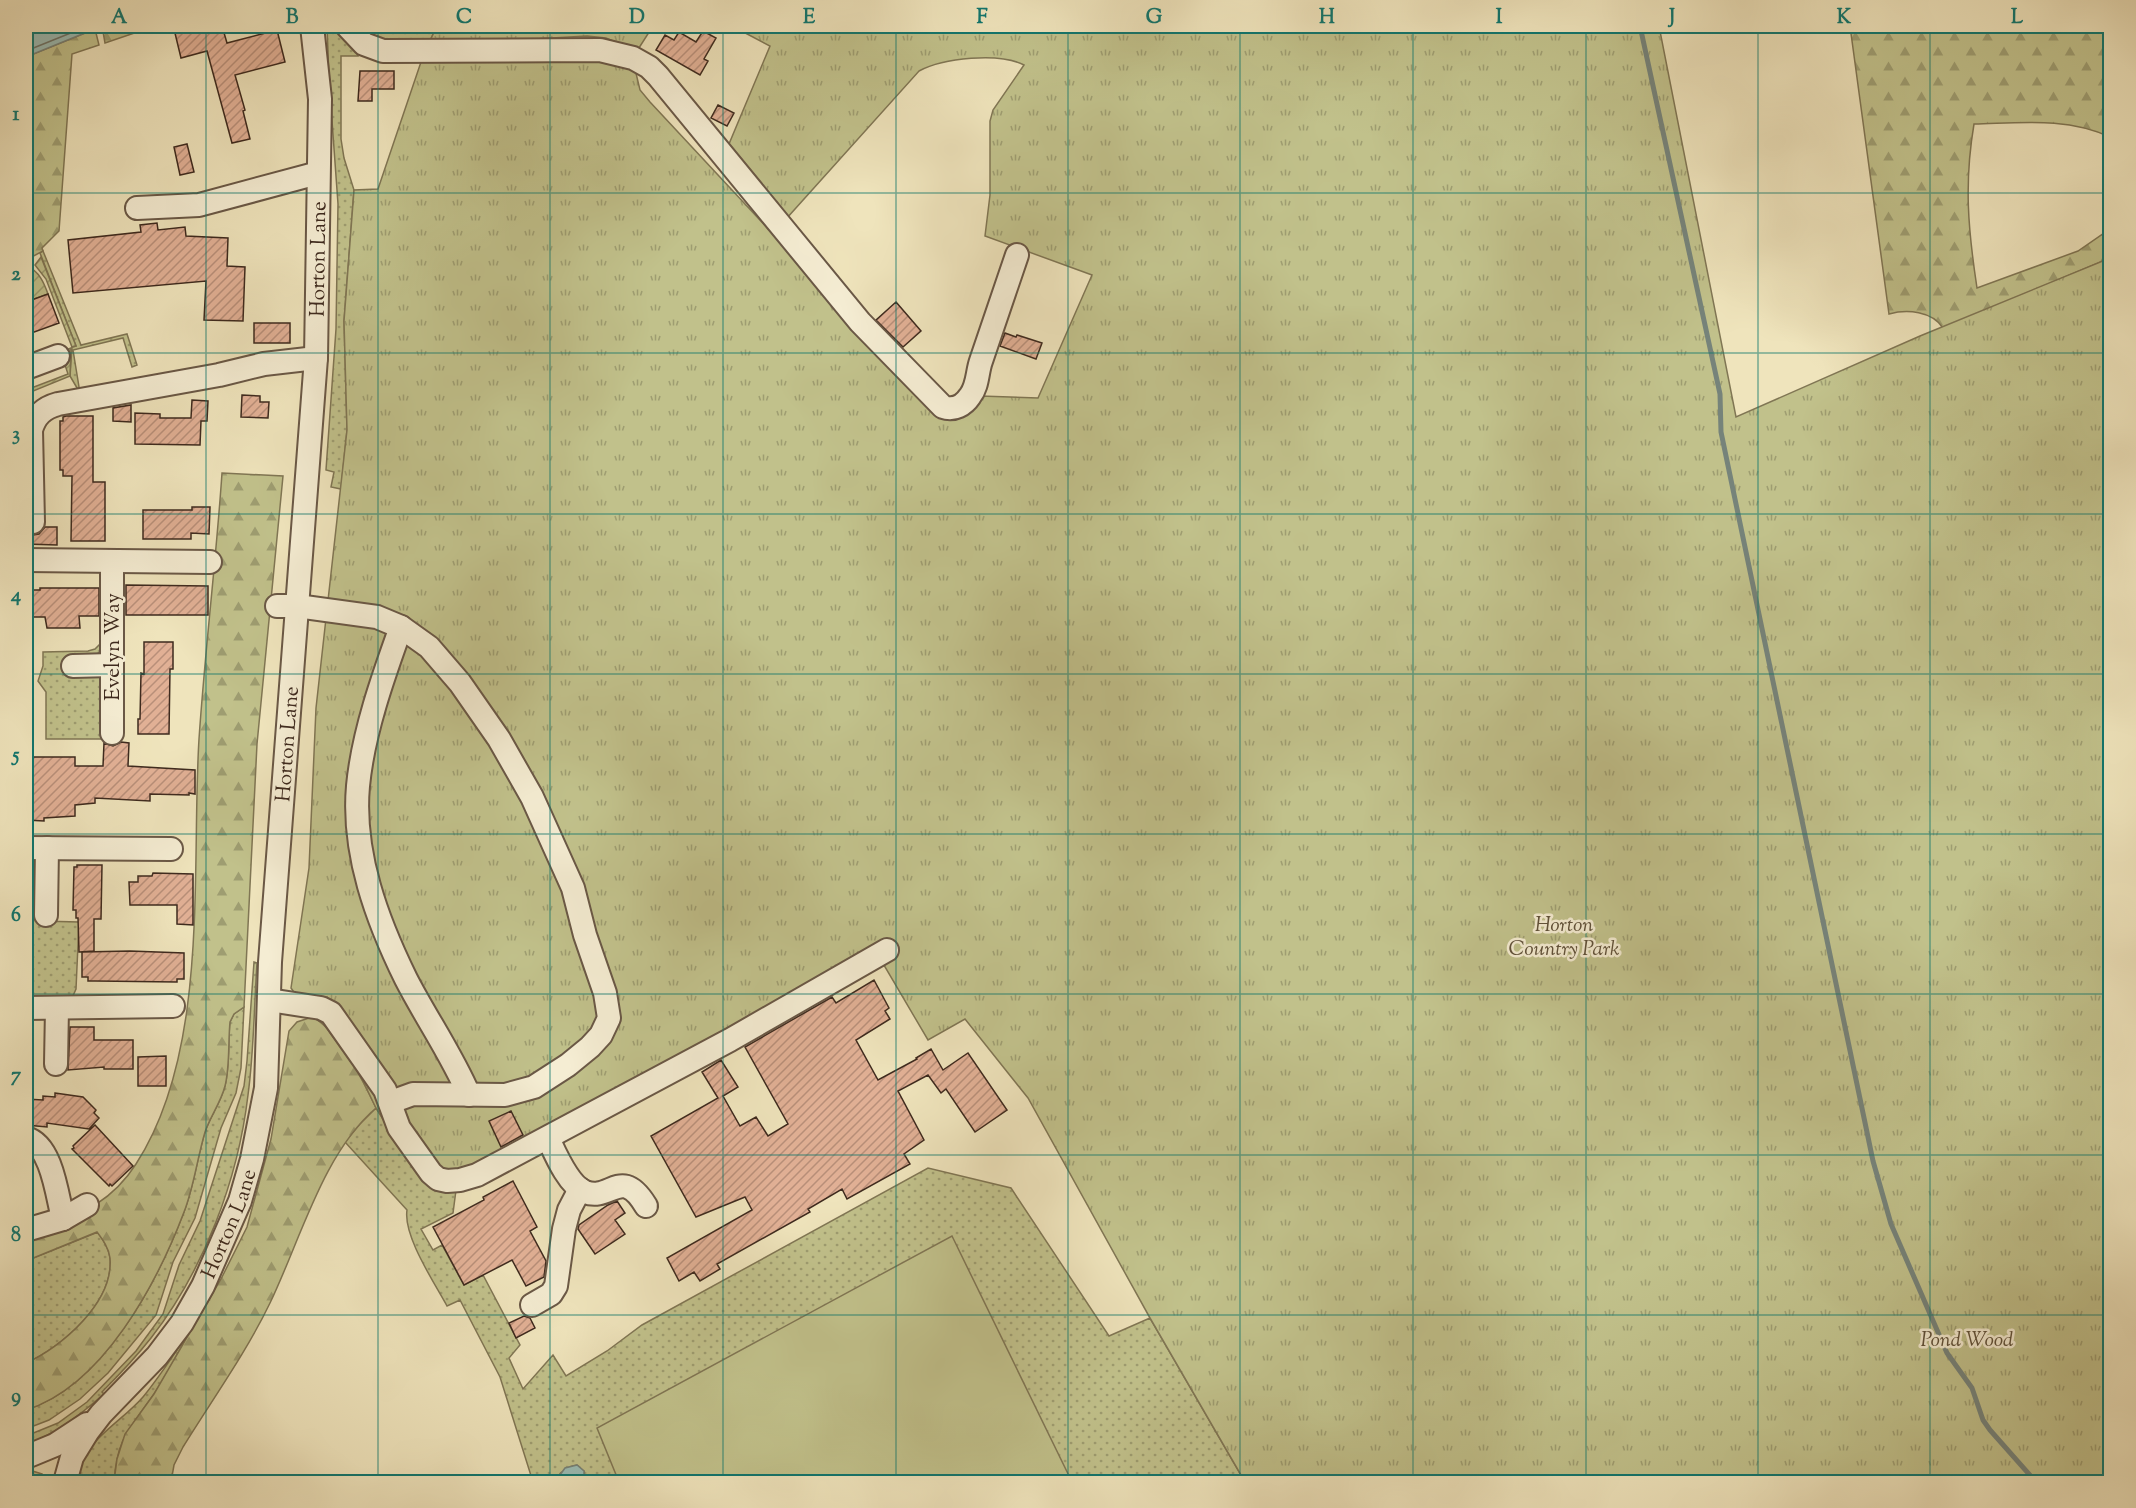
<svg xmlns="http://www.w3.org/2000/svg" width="2136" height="1508" viewBox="0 0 2136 1508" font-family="'Sorts Mill Goudy',serif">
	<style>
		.grass { fill: url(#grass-dots); stroke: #807654; stroke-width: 1.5 }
		.forest { fill: url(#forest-firs); stroke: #807654; stroke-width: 1.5 }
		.park { fill: url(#park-tufts); stroke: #807654; stroke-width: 1.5 }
		.garden { fill: url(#garden-furrows); stroke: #807654; stroke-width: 1.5 }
		.pitch { fill: #c1c18b; stroke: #807654; stroke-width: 1.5 }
		.water { fill: #9bbeb7; stroke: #76837a; stroke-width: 1.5 }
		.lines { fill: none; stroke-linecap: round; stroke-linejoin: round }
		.shore { stroke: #6c746a; stroke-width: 1.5 }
		.stream { stroke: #76837a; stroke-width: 5 }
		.building { fill: url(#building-hatch); stroke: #3e2a1e; stroke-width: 1.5 }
		.minor-casing { stroke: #6a5846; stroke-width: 26 }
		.minor { stroke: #f5edd3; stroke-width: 22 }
		.grid { fill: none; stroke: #0f766e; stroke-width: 1.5; stroke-opacity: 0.55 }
		.labels { text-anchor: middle; stroke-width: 5; stroke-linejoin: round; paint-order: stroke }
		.street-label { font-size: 21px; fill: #3e2a1e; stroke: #f5edd3 }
		.park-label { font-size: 21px; font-style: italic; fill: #5f5039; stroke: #f5edd3 }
		.neatline { fill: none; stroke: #0f766e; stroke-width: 2 }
		.grid-label { font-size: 20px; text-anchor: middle; font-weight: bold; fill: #0f766e }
	</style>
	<defs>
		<pattern id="grass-dots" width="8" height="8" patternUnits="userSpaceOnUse" patternTransform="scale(1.5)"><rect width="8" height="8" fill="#c1c18b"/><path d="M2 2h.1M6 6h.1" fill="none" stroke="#9e9d71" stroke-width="1.8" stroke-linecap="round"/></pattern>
		<pattern id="forest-firs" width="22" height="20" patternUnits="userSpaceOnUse" patternTransform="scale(1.5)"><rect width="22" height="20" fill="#c1c18b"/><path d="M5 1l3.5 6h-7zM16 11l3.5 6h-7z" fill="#9e9d71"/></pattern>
		<pattern id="park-tufts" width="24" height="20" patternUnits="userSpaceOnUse" patternTransform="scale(1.5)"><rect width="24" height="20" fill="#c1c18b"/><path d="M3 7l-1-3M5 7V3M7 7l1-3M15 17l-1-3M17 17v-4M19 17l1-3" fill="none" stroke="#9e9d71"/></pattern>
		<pattern id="garden-furrows" width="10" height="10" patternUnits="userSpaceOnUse" patternTransform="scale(1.5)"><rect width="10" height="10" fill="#c1c18b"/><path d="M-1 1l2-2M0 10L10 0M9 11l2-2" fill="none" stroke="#9e9d71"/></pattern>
		<pattern id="building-hatch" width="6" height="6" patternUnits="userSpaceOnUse" patternTransform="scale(1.5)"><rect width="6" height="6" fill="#e1b095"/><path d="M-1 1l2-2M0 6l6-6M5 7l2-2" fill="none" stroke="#b88f79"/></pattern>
	</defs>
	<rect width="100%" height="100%" fill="#efe4bc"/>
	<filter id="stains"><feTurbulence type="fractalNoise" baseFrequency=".00333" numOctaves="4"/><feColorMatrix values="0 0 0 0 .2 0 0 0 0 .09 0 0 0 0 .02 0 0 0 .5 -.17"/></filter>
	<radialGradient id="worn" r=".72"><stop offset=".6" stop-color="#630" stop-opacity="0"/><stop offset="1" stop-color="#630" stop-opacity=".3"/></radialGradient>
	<path class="grass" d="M327,26h12l18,26 1,4h-17v83l3,19 10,32 -10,131 3,109 -6,59 -10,-2 3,-15 -8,-2 10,-141 2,-125 -9,-125z
		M361,26h76l-9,19 -53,-5z
		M43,251l38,94 46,-11 10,31 -5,2 -9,-29 -50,12 7,43 -10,-17 2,-29 4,-1 -36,-93z
		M100,617l5,1 -4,33 -7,5 4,18 5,6v59h-57v-47l-8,-11 5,-15v-14l45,-1 7,-2 5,-5z
		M26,856l13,4v61l40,1 -3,67 -4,9 -46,1z
		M254,962l3,1c-3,44 -3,88 -9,132 -10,85 -44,175 -97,243 -15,19 -32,37 -49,54l2,2c-25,22 -48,39 -78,51v-9l32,-13 29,-21 49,-51 27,-37 16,-49 21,-44 44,-135 3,-25z
		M244,1007l-3,61 -5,25 -15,35 -26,90 -22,44 -17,53 -48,58 -28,26 -31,21 -23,9v-19c77,-24 131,-127 158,-198 10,-26 13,-53 21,-80 5,-15 16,-30 20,-46 5,-20 3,-44 5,-64l4,-8z
		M376,1108l14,22 66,60 -3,23 -32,16 12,21 9,-5 22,40 19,-10 37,70 -11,13 14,31 30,-34 13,21 41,-25 35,-26 286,-157 83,20 98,148 41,-18 95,164h-661v-11l-7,-6c-9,1 -19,8 -22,17h-22l-33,-105 -40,-77 -13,6c-13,-24 -44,-70 -40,-96l-62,-68 15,-18z
		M98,1232c5,8 11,16 12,26 4,44 -48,89 -84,105v-102z
		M192,1328c-13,22 -24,46 -38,66 -24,35 -37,43 -40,88h-37c0,-38 44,-59 66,-85 18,-22 33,-46 49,-69z
		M26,1469l16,5 9,8h-25z"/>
	<path class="forest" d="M102,26h53l-50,17z
		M1850,26h260v111c-43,-20 -90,-14 -136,-13 -10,59 -6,105 3,164l101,-37 32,-22v29l-167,70c-11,-17 -36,-19 -54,-14z
		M95,29l4,16 -27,9 -13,177 -17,17 1,3 -17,9v-203z
		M222,473l61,3 -26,268 -13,263 -10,7 -4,8c-2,20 0,44 -5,64 -4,16 -15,31 -20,46 -8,27 -11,54 -21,80 -27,71 -81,174 -158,198v-47c36,-16 88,-61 84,-105 -1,-10 -7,-18 -13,-26l-71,29v-24c45,-20 82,-29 110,-73 74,-114 55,-294 63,-425 6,-89 17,-177 23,-266z
		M312,1017c23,9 54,69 64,91 -53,45 -76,133 -106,195 -24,50 -58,97 -87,144l-9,18 -3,17h-57l3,-23 8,-25 29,-40 67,-115 26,-52 24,-88 18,-108 8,-9z"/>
	<path class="park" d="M437,26h216l-16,25 -31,-13 -19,-2 -159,9z
		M732,26h927l77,391 184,-81 190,-78v1224h-865l-95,-164 -122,-220 -63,-79 -37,21 -47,-80 -429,217 -62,-47 -14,-22 -17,-35 -36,-50 -11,-6 -21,-29 18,-120 7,-160 31,-278 -3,-109 10,-131 24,-1 44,-130 74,3 105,-2 34,9 5,21 10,12 122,131 96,109 66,71 46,-17 58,2 54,-123 -107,-39 5,-41v-74l3,-11 31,-45c-25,-13 -81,-7 -105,6l-133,148 -57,-75 41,-98z"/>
	<path class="garden" d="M41,257l35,89 -4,1 -26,-68 -11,-14z
		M28,267c11,4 16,16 20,27l-22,8v-34z
		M71,348l-1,28 -44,18v-4l42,-16 -4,-12v-11z"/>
	<path class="pitch" d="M952,1236l120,246h-453l-22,-54z"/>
	<path class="water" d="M29,26h73l-76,31v-30z
		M577,1465l7,6v11h-29l10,-14z"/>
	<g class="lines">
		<path class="shore" d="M26,51l62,-25"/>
		<path class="stream" d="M1640,26l80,368 1,38 152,729 18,63 56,129 25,35 11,32 7,10 46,52"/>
	</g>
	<path class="building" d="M187,26h35l5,17 50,-13 8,32 -50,13 10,35 -2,1 7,28 -18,4 -25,-92 -26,7 -7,-29z
		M703,31l13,7 -12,21 4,2 -8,14 -44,-25 9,-15 9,5 5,-8 17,10z
		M360,71h34v18h-22v12h-14z
		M718,105l16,8 -7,13 -16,-8z
		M187,144l7,28 -14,3 -6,-28z
		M157,223l1,7 27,-3 1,9 42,2 -1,28 18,1 -2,54 -39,-1 2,-39 -133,12 -5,-53 73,-8 -1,-7z
		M48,294l11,29 -33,12v-33z
		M896,302l25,29 -18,16 -27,-27z
		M254,323h36v20h-36z
		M1005,333l11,4 1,-2 25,8 -6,16 -36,-13z
		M242,395l18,1v6h9l-1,16 -27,-1z
		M192,400l16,1 -1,20h-6l-1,24 -65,-1v-31l25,1v4h31z
		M131,405v17l-18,-1v-13z
		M93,416v66h12v59h-34l1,-65h-9v-6h-3v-49h3v-4l3,-1z
		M192,507h18l-1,27 -18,-1v6h-48v-29h49z
		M45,527h12v18l-31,-1v-11l7,2 6,-1z
		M126,585l82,1v29h-82z
		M40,588h59v28h-20l1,12h-33l-2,-11h-12v-27h7z
		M144,642h29v27h-3l-1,65h-31v-15h2l1,-46 3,1z
		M121,742l8,1 -1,23 67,4v24l-6,-1v2l-39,-1v7l-55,-3v5l-20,2v11l-31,2v3l-18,-1v-63h49v9h28l1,-23 9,3z
		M77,865h25l-1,54h-7v32l-15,1 -1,-34h-2v-8h-3l1,-43h3z
		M153,873l40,1v51l-16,-1v-19h-47l-1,-23h9v-6h14z
		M130,951l54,2v26h-7v3l-82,-1h-7v-4h-6v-25z
		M874,980l15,28 -4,3 5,8 -34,21 22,40 39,-21 -1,-1 15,-9 12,21 25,-17 39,57 -32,22 -29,-43 -5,4 -13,-18 -30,16 26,49 -20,14 6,10 -63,35 -5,-10 -34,20 2,3 -93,52 3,5 -20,12 -6,-9 -15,9 -12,-23 85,-48 -7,-13 -49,20 -45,-81 67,-38 -16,-26 19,-12 17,27 -15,9 17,30 16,-9 12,19 20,-12 -43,-77 87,-50 4,6z
		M70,1027h24v13h39v29h-29v-2l-36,3z
		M166,1056v30h-28v-29z
		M55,1093l28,4 13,13 -2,3 5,5 -10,11 -42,-6v4l-21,-2v-26l17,1v-4l12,1z
		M511,1111l12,24 -22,12 -12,-26z
		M95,1125l38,41 -21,20 -2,-2 -1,2 -37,-37 2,-1 -1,-2z
		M513,1181l24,46 -7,4 16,30 -2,16 -18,9 -14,-26 -48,25 -31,-58 51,-27 -1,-3z
		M617,1201l8,12 -10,7 10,14 -30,20 -17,-25 1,-4 29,-20z
		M524,1316l6,2 5,10 -19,10 -7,-15z"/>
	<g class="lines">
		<defs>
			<g id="minor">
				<path d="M347,26l17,18 19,7 217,-1 33,8 16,9 9,9 202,246 83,85c11,4 21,-2 27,-11 8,-10 7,-24 11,-35 12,-35 24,-71 36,-106"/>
				<path d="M137,208l62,-3 119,-32"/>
				<path d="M26,368l32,-12"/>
				<path d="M33,522l-2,-92c4,-14 12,-22 27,-26l161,-29 45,-11 52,-6"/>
				<path d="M26,560l184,2"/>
				<path d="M277,606h20l80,11 24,10 28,20 31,36 39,56 33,58 41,91 12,47 20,58 4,25 -8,17 -11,12 -22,18 -34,22 -29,8 -92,-1 -22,8"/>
				<path d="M401,627c-18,50 -38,106 -43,159 -6,67 19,134 48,193 20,39 46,76 63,116"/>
				<path d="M73,666l39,-1"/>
				<path d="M112,733v-171"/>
				<path d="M26,848l145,1"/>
				<path d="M46,915l1,-67"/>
				<path d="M269,1000l52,8 10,5 54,77 14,38 32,45 7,6 9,2 13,-1 17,-5 253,-135 157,-90"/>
				<path d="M26,1008l147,-2"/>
				<path d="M56,1064l1,-56"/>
				<path d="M26,1138c26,7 31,57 37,81l-37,11"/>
				<path d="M548,1138c7,15 20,47 37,54 26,10 36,-27 61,14"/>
				<path d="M63,1219l24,-14"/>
				<path d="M532,1305l19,-11 5,-8 8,-57 5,-19 11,-21"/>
				<path d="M26,1457l29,-12 32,-21"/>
				<path id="s1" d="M65,1482l7,-25 16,-26 13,-17 56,-58 25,-33 21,-37 37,-85 12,-42 14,-71 4,-126 46,-604 4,-259 -8,-73"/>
			</g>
		</defs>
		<use href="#minor" class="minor-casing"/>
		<use href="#minor" class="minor"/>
	</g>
	<path class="grid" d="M206,26v1456M378,26v1456M550,26v1456M723,26v1456M896,26v1456M1068,26v1456M1240,26v1456M1413,26v1456M1586,26v1456M1758,26v1456M1930,26v1456M26,193h2084M26,353h2084M26,514h2084M26,674h2084M26,834h2084M26,994h2084M26,1155h2084M26,1315h2084"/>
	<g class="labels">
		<g class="street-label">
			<text dy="7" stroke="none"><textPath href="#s1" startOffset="1282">Horton Lane</textPath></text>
			<text transform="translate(112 647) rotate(-90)" y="7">Evelyn Way</text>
			<text dy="7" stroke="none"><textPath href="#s1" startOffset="796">Horton Lane</textPath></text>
			<text dy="7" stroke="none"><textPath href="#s1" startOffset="310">Horton Lane</textPath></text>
		</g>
		<g class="park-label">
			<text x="1564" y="931">Horton<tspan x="1564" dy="24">Country Park</tspan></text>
			<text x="1967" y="1346">Pond Wood</text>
		</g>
	</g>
	<rect width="2136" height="1508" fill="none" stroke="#efe4bc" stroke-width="66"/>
	<rect x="33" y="33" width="2070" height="1442" class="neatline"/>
	<g class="grid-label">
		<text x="119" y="23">A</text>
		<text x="292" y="23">B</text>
		<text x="464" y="23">C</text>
		<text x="637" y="23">D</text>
		<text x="809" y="23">E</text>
		<text x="982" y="23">F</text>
		<text x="1154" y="23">G</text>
		<text x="1327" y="23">H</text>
		<text x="1499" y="23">I</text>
		<text x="1672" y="23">J</text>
		<text x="1844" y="23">K</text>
		<text x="2017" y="23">L</text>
		<text x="16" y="120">1</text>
		<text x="16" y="280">2</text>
		<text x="16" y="440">3</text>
		<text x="16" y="601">4</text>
		<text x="16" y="761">5</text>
		<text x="16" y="921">6</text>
		<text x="16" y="1081">7</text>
		<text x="16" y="1241">8</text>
		<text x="16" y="1402">9</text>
	</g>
	<rect width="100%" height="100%" filter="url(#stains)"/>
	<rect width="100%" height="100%" fill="url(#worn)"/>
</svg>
